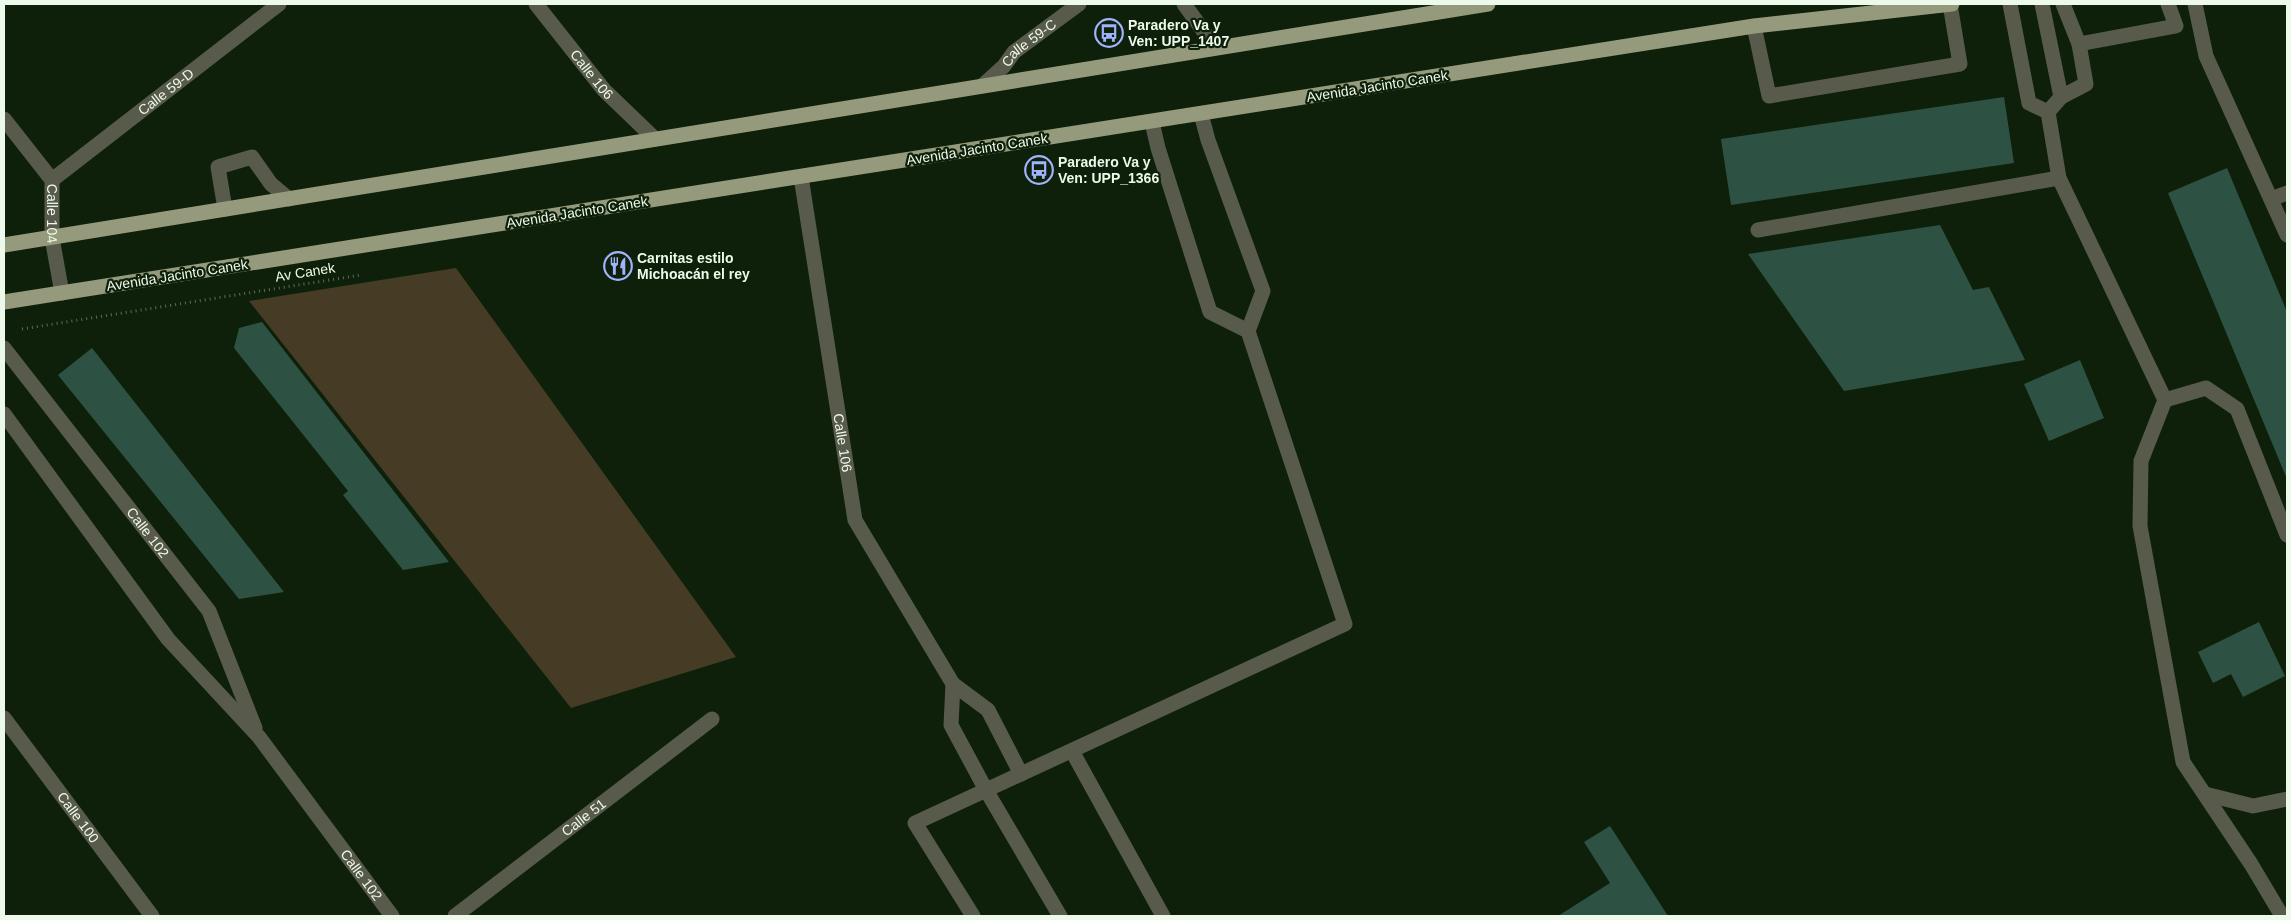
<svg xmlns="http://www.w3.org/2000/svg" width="2291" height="920" viewBox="0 0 2291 920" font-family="Helvetica,sans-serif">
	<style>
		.green { fill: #463c25 }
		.building { fill: #2d5243 }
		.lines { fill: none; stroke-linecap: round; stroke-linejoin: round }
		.path { stroke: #5c6c58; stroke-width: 3; stroke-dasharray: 1 4; stroke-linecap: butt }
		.minor { stroke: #585a4c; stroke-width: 15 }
		.major { stroke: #969a7c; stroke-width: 15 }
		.labels { text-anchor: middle; stroke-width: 4.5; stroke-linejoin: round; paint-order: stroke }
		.poi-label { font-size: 14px; font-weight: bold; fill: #edf9ea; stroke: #0e2009; text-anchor: start }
		.street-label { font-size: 14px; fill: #edf9ea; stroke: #0e2009 }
	</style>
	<rect width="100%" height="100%" fill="#0e2009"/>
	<path class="green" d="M456,268l280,389 -165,51 -322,-407z"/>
	<path class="building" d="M2004,97l10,66 -283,42 -10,-66z
		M2227,168l60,144v167l-119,-286z
		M1940,225l33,65 16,-3 36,73 -181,31 -96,-137z
		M262,322l187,240 -46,8 -60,-75 5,-4 -114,-143 5,-20z
		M92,348l192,244 -45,7 -181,-224z
		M2080,360l24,58 -55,23 -25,-57z
		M2259,622l26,54 -42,21 -12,-23 -18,9 -15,-31z
		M1610,826l58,90h-110l52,-33 -26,-41z"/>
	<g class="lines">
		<path class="path" d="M22,329l339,-54"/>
		<g class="minor">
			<path id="s1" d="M536,4l68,86 51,49"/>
			<path d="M1184,4l21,29 14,14"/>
			<path d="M2010,4l19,99 19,9"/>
			<path d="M2042,4l19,93 -13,15"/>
			<path d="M2063,4l16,40 97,-18 -8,-22"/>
			<path d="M2195,4l11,52 81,179"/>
			<path d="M1754,26l15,70 191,-32 -10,-60"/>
			<path id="s2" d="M982,86l22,-20 10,-14 65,-48"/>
			<path d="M2061,97l25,-13 -7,-40"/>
			<path d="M2048,112l11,66 106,222 -24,61 -1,65 43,236 68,102 31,52"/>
			<path id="s3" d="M4,119l48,61v58l10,55"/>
			<path d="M1152,122l6,26 52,164 38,19"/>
			<path id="s4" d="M801,177l54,343 98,164 35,26 33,64"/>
			<path id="s5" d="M52,180l227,-176"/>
			<path d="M2271,199l16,-6"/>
			<path d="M225,209l-7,-42 34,-10 19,27 18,15"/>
			<path d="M1758,230l301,-52"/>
			<path id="s6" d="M4,348l205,263 46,117"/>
			<path d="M2165,400l41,-12 31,21 50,126"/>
			<path id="s7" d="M4,414l164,225 91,98 133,179"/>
			<path d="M953,684l-2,41 35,65 74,126"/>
			<path id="s8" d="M4,718l148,198"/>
			<path d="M1072,751l91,165"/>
			<path d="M2205,794l48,12 34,-7"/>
			<path id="s9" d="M455,916l257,-197"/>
			<path d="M973,916l-58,-93 430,-199 -97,-293 15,-40 -55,-151 -7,-26"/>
		</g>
		<path class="major" d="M4,245l1484,-241
			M4,302l1750,-276 198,-22"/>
	</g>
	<defs>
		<symbol id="bus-ring" viewBox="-11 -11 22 22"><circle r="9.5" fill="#0e2009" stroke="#a0b3fd" stroke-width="1.5"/><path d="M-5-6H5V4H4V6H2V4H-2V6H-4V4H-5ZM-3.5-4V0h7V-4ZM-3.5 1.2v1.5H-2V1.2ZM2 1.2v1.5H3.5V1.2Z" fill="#a0b3fd"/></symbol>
		<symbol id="restaurant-ring" viewBox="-11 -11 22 22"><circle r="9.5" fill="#0e2009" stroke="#a0b3fd" stroke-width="1.5"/><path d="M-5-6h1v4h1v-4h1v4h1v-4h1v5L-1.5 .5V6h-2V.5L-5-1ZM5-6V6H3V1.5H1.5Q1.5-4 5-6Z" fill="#a0b3fd"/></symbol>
	</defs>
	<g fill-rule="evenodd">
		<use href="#bus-ring" x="1093" y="17" width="32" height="32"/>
		<use href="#bus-ring" x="1023" y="154" width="32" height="32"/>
		<use href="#restaurant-ring" x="602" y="250" width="32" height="32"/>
	</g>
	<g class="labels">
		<g class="poi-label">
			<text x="1128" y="30">Paradero Va y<tspan x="1128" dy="16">Ven: UPP_1407</tspan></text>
			<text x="1058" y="167">Paradero Va y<tspan x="1058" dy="16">Ven: UPP_1366</tspan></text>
			<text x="637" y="263">Carnitas estilo<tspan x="637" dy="16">Michoacán el rey</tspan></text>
		</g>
		<g class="street-label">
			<text dy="5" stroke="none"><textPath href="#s2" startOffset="64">Calle 59-C</textPath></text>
			<text dy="5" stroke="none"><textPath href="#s1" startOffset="90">Calle 106</textPath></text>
			<text transform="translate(1377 86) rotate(-9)" y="5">Avenida Jacinto Canek</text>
			<text dy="5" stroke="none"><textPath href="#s5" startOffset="144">Calle 59-D</textPath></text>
			<text transform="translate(977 149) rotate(-9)" y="5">Avenida Jacinto Canek</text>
			<text transform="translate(577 212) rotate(-9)" y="5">Avenida Jacinto Canek</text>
			<text dy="5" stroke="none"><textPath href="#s3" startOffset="111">Calle 104</textPath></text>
			<text transform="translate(305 272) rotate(-9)" y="5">Av Canek</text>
			<text transform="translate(177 275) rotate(-9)" y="5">Avenida Jacinto Canek</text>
			<text dy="5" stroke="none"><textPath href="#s4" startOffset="269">Calle 106</textPath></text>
			<text dy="5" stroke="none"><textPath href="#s6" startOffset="234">Calle 102</textPath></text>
			<text dy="5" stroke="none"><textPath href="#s8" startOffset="124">Calle 100</textPath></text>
			<text dy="5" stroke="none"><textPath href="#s9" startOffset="162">Calle 51</textPath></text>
			<text dy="5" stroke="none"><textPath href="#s7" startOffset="584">Calle 102</textPath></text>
		</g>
	</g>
	<rect width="2291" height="920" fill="none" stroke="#edf9ea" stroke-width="10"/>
</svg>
